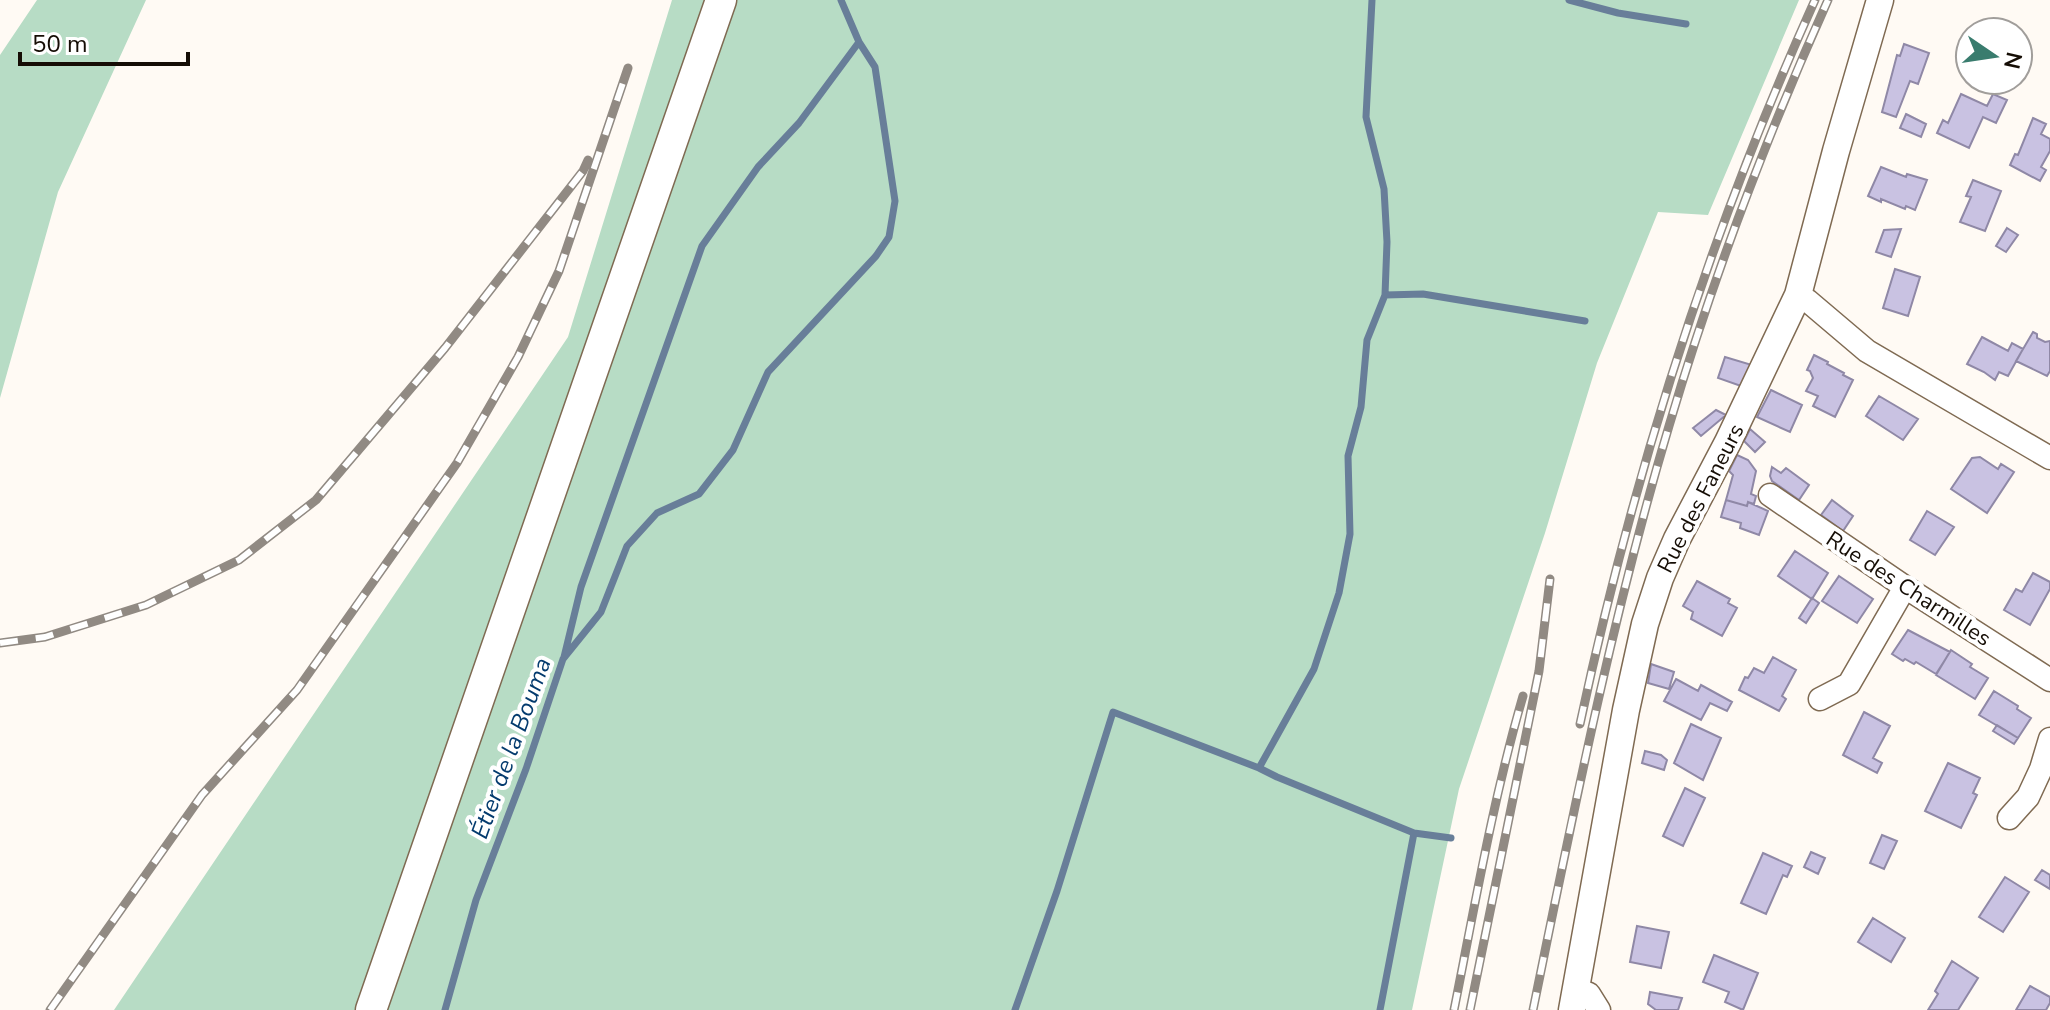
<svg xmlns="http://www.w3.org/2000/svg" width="2050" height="1010" viewBox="0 0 2050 1010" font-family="'Nunito Sans',sans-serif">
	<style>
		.green { fill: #b7dcc5 }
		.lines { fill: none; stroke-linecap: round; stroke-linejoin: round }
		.stream { stroke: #687e99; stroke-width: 7 }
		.building { fill: #c9c2e2; stroke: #8f88a6; stroke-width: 2 }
		.minor-casing { stroke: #7f6a52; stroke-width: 25 }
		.tertiary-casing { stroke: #7f6a52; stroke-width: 29 }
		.secondary-casing { stroke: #7f6a52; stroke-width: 33 }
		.minor { stroke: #fff; stroke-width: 22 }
		.tertiary { stroke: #fff; stroke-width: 26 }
		.secondary { stroke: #fff; stroke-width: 30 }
		.rail-casing { stroke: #918a83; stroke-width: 9 }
		.rail { stroke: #fff; stroke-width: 6; stroke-dasharray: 18; stroke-linecap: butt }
		.labels { text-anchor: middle; stroke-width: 8; stroke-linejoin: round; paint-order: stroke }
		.street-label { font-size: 22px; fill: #150d05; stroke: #fff }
		.water-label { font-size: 24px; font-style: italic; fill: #043b6e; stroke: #fff }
	</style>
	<rect width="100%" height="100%" fill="#fffaf4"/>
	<path class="green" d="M37,0h109l-88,192 -58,206v-343z
		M672,0h1127l-91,215 -50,-3 -61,151 -52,170 -86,256 -47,221h-1298l454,-673z"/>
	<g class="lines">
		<path class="stream" d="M1569,0l49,13 68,11
			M1385,295l38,-1 162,27
			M564,657l17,-70 121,-341 56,-79 41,-44 60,-81
			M1259,768l55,-99 25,-76 11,-59 -2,-78 13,-49 6,-67 18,-45 2,-53 -3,-53 -18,-72 6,-117
			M445,1010l31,-110 50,-131 37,-110 38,-47 26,-66 30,-33 42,-19 34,-44 35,-78 108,-116 13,-19 6,-36 -20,-134 -16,-25 -18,-42
			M1015,1010l42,-119 56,-179 146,56 18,9 137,56 37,5
			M1380,1010l34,-177"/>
	</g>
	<path class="building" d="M1904,44l25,9 -11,31 -8,-3 -14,36 -14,-5 15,-57 3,1z
		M1961,94l26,12 6,-12 14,6 -11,23 -13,-6 -14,31 -32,-15 6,-13 5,3z
		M1906,114l20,10 -5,13 -21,-9z
		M2033,118l13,6 -5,10 9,5v12l-9,16 5,3 -6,11 -30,-16 5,-11 3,1z
		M1881,167l25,10 1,-3 20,6 -12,30 -9,-4 -1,3 -24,-10v3l-13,-6z
		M1973,180l28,11 -16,40 -25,-9 11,-25 -5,-1z
		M2007,228l11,7 -12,17 -10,-6z
		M1901,229l-10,28 -15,-5 8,-22z
		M1895,269l25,8 -12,39 -25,-8z
		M2033,332l4,2v4l8,4 5,-1v30l-3,5 -31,-15z
		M1982,337l26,14 4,-8 11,6 -15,27 -9,-4 -4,8 -11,-8 -17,-8z
		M1814,355l14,7 -1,2 17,9 -1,2 10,5 -18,37 -22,-11 5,-10 -12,-5 7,-13 -3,-7 -3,-1z
		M1725,357l27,8 -11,21 -23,-8z
		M1771,390l31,15 -12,27 -33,-15z
		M1879,396l39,23 -15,21 -37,-24z
		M1716,410l10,5 -25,21 -8,-8z
		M1750,429l15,13 -10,10 -11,-11z
		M1737,455l11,5 8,11 -5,23 5,2 -2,8 -6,-2 -1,4 -21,-6 7,-25 -4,-4z
		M1980,457l18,12 3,-5 13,8 -27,41 -36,-24 21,-31z
		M1772,467l9,6 5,-5 23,17 -10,15 -27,-19 -2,-5z
		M1726,500l21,6 1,-4 20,9 -9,24 -19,-7 1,-5 -20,-6z
		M1832,500l21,16 -10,15 -22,-16z
		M1927,511l27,16 -19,28 -25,-15z
		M1795,551l33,22 -16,26 -34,-23z
		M2033,573l17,9v7l-20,36 -26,-15 12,-21 6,3z
		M1839,576l34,23 -16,24 -35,-22z
		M1697,581l33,18 -2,4 9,5 -15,28 -31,-17 2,-7 -10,-6z
		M1812,598l7,5 -13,20 -7,-5z
		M1908,630l42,22 -14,22 -20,-12 -2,2 -9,-5 -2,2 -11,-7z
		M1951,650l21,14 -2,3 18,11 -13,21 -39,-24z
		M1773,657l23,13 -14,26 4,3 -7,12 -40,-21 6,-13 3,1 6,-10 10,5z
		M1651,664l23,8 -5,17 -21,-6z
		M1676,679l22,12 3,-6 31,17 -5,9 -17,-8 -9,17 -37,-19z
		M1994,691l24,15 -1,3 14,9 -13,20 -39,-23z
		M1864,712l26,14 -17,32 9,5 -5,10 -34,-18z
		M1691,724l30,14 -18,42 -29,-17z
		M1997,725l21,13 -4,6 -21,-13z
		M1645,751l16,4 6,5 -3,10 -22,-7z
		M1948,763l32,15 -7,15 4,2 -16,33 -36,-17z
		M1685,788l20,10 -22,48 -20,-10z
		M1882,835l15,6 -13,28 -14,-6z
		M1811,852l14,6 -7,16 -14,-7z
		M1763,853l29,13 -5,11 -4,-2 -17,39 -25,-11z
		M2042,870l8,5v14l-15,-9z
		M2005,877l24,15 -26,40 -24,-15z
		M1873,918l32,20 -14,24 -33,-20z
		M1637,926l32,6 -8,36 -31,-6z
		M1714,955l44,18 -15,37 -18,-8 4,-10 -26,-10z
		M1952,961l26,17 -20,32h-30l10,-16 -3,-3z
		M2030,986l20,11v6l-4,7h-30z
		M1650,992l32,6 -4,12h-22l-8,-6z"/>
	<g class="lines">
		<defs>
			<path id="minor" d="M1798,295l10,6 59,50 183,107
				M1770,495l135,92 145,93
				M1820,699l29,-15 56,-97
				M2009,818l19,-21 13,-28 9,-30
				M1576,989l13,5 10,16"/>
			<path id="tertiary" d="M1572,1010l54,-300 19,-86 15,-46 17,-39 51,-97 70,-147 38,-144 44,-151"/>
			<path id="secondary" d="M371,1010l350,-1010"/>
		</defs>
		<use href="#minor" class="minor-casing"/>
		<use href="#tertiary" class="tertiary-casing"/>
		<use href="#secondary" class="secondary-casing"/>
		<use href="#minor" class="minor"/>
		<use href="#tertiary" class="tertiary"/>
		<use href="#secondary" class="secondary"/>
		<defs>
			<path id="rail" d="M0,643l45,-6 101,-32 93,-45 77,-60 129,-152 138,-177 5,-11
				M1580,724c53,-249 130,-492 235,-724
				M50,1010l152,-215 95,-105 160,-227 61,-106 41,-86 69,-203
				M1454,1010c21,-105 39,-211 69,-314
				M1470,1010l69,-339 11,-92
				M1533,1010c40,-196 79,-393 136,-584 43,-146 97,-288 159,-426"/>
		</defs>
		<use href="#rail" class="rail-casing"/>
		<use href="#rail" class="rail"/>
	</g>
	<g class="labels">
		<g class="street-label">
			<text transform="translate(1700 498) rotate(-63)" y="8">Rue des Faneurs</text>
			<text transform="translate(1909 588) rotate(33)" y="8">Rue des Charmilles</text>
		</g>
		<g class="water-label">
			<text transform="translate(511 748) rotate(-70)" y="8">Étier de la Bouma</text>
		</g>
	</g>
	<g transform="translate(1994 56) rotate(103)"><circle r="38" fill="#ffffff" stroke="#a19e9b" stroke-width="2"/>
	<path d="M0-6L14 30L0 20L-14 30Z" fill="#397c6e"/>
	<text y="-12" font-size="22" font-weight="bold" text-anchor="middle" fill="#150d05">N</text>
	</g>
	<path d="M20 52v12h168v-12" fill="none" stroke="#150d05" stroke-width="4"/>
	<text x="32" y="52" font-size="24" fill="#150d05" stroke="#ffffff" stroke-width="6" paint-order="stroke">50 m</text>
</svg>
